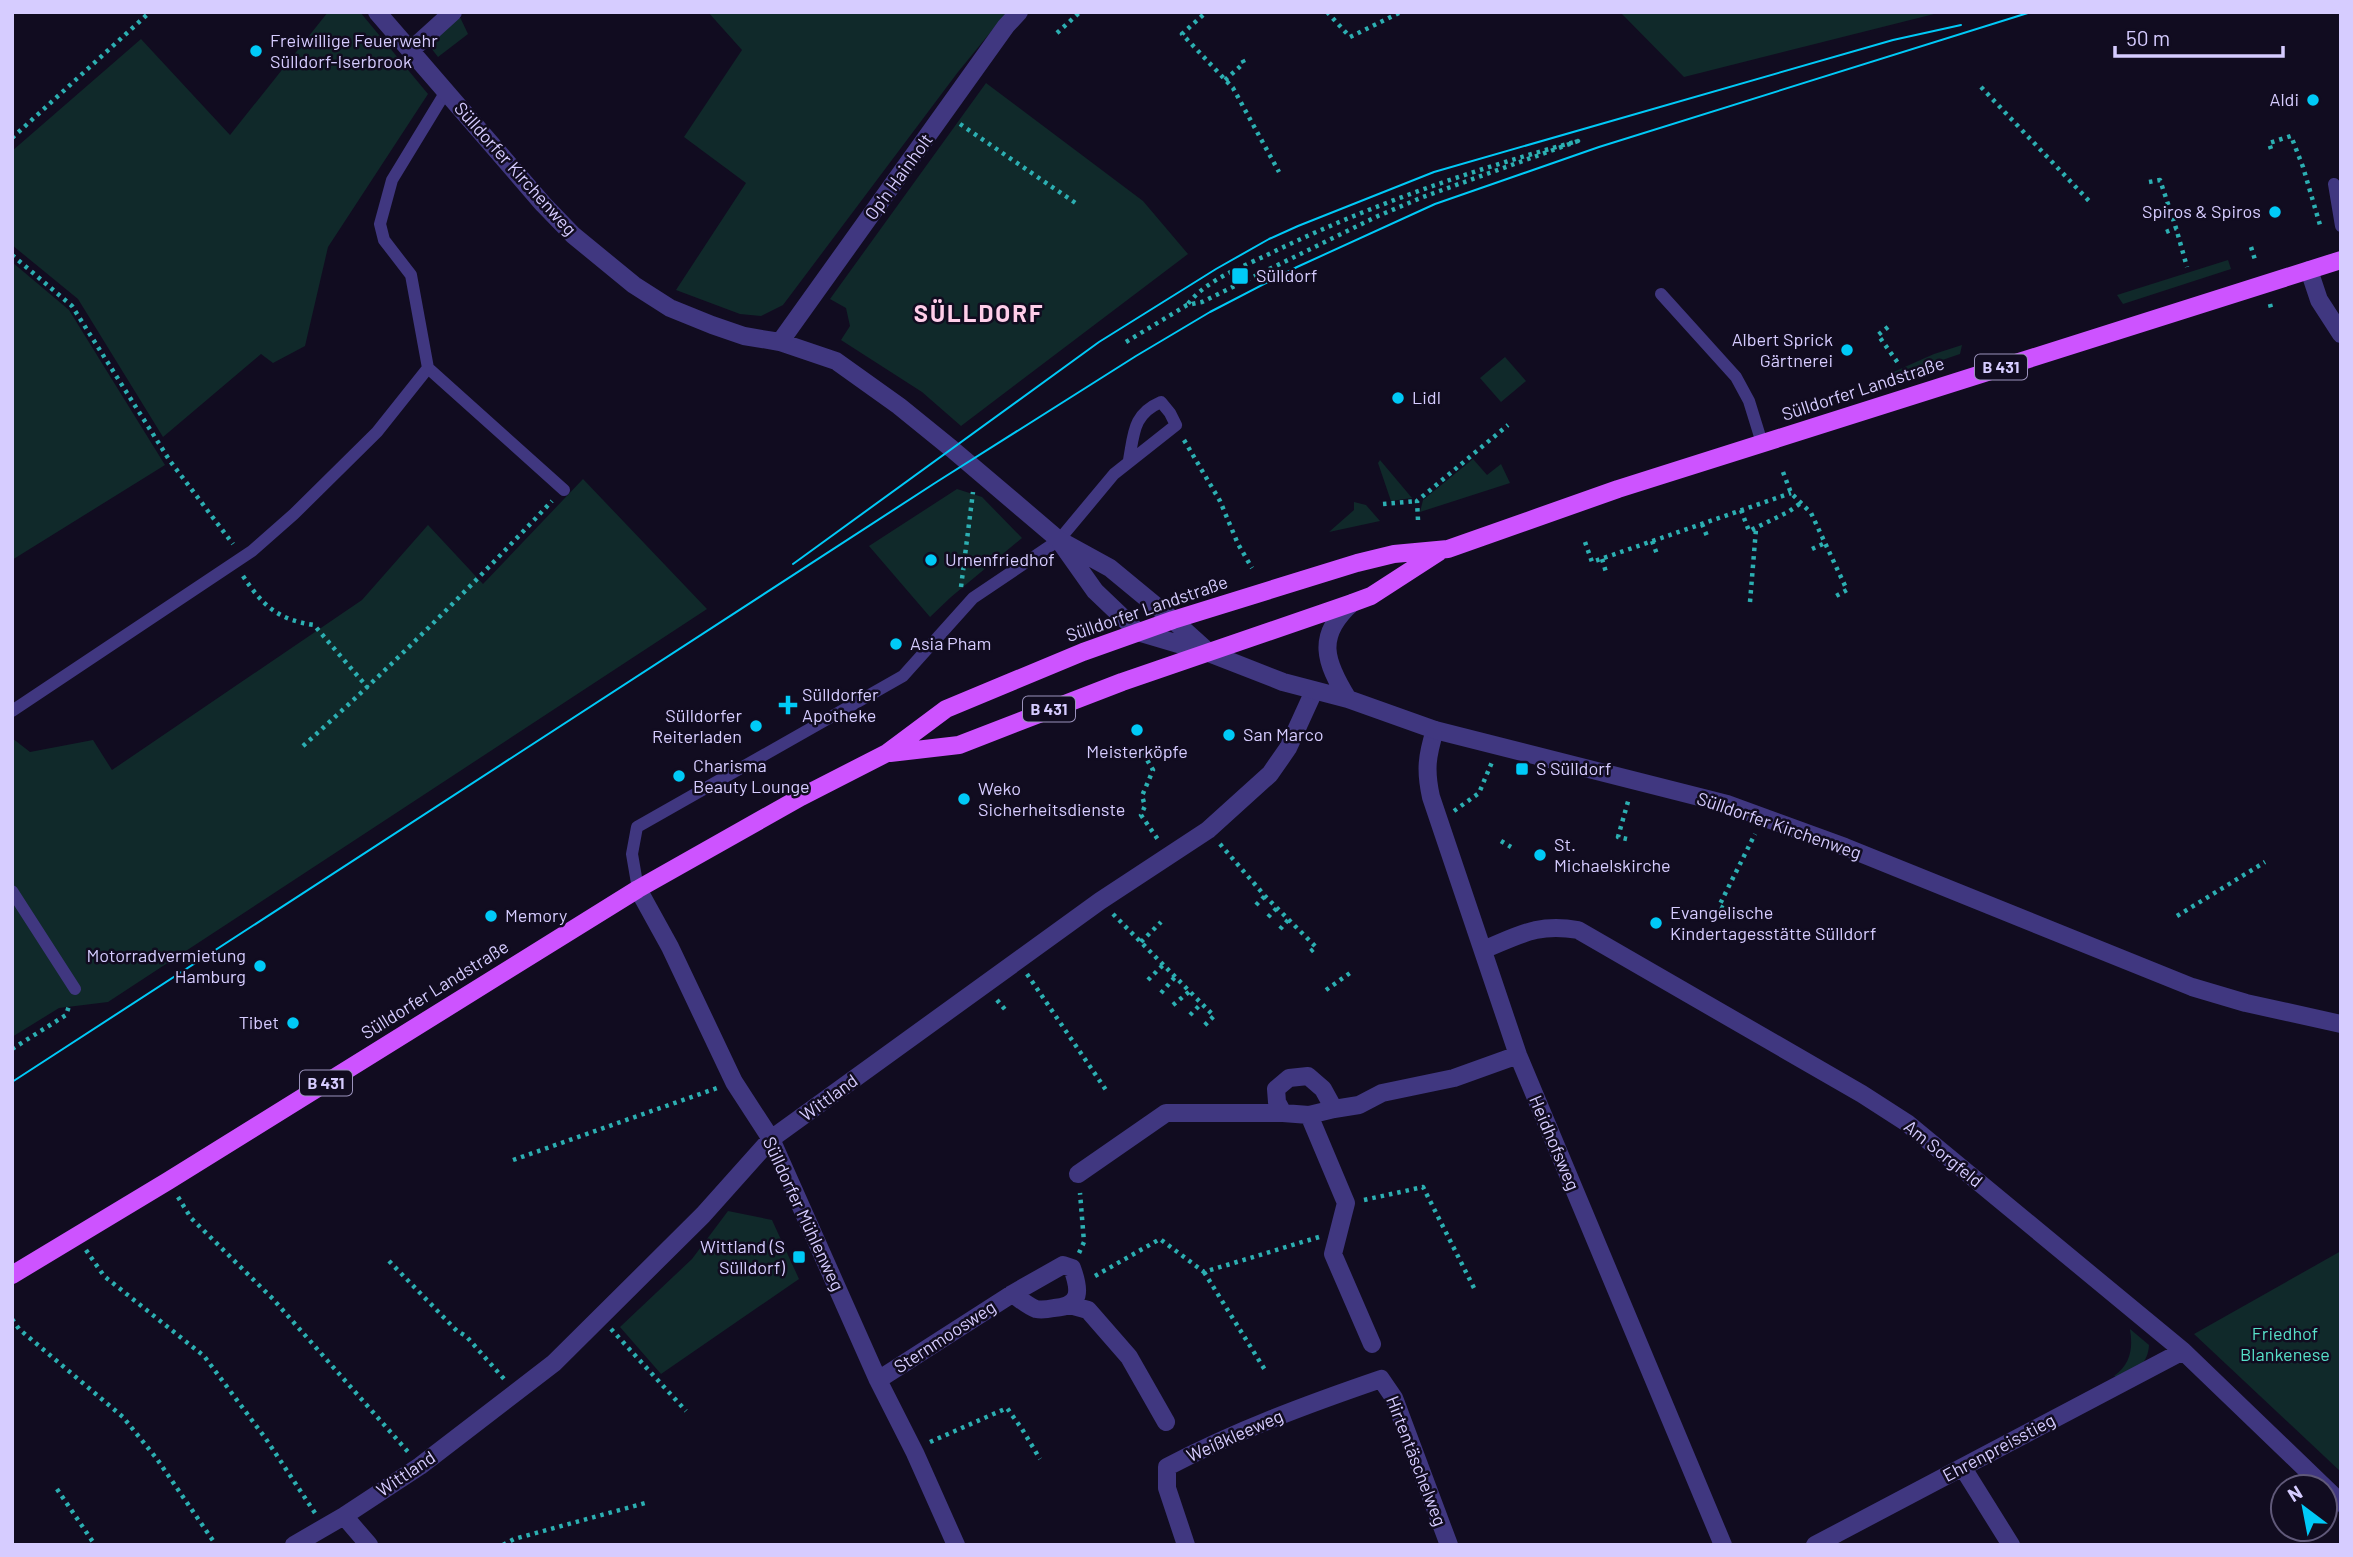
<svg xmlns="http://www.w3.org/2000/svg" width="2353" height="1557" viewBox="0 0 2353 1557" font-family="Barlow,sans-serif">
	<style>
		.green { fill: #10292a }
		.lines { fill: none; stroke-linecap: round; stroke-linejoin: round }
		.path { stroke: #2cafb2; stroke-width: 4.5; stroke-dasharray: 3.5 5; stroke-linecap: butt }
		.service { stroke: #403780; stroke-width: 12 }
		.minor { stroke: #403780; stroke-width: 18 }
		.tertiary { stroke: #403780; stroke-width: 18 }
		.primary { stroke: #cd53ff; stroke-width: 18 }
		.tram { stroke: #00caf7; stroke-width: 2 }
		.poi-dot { fill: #00caf7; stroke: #110c20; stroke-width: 2.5 }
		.labels { text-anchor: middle; stroke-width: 5; stroke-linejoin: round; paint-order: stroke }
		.shield { fill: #110c20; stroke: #9b92bc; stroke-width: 2 }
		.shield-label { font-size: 16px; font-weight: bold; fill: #d6ccff }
		.poi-label { font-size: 18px; fill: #d6ccff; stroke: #110c20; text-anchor: start }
		.street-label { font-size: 18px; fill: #d6ccff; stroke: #110c20 }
		.park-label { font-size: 18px; fill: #57e0c9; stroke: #110c20 }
		.district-label { font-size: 24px; font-weight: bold; letter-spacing: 2px; fill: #ffcee9; stroke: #110c20 }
	</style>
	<rect width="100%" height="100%" fill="#110c20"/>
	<path class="green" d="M328,12h32l68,82 -100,153 -23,99 -32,17 -12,-9 -98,83 -85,-138 -66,-54v-94l129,-112 89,96z
		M708,12h299l-49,60 -175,233 -22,11 -21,-2 -64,-24 70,-107 -62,-46 58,-87z
		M1620,12h322l-258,65z
		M459,15l9,19 -30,23 -10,-13z
		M986,83l157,118 45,53 -227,172 -39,-34 -81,-52 9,-14 -4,-18 -16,-9z
		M2228,260l3,9 -108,35 -6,-9z
		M12,262l57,48 96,155 -153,95z
		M1962,345l-2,9 -68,23 -3,-3 45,-20z
		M1505,357l21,24 -25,21 -21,-24z
		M1473,459l14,16 14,-11 9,19 -90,29 3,-12z
		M1380,460l32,38 -21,3 -13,-38z
		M583,479l124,130 -599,393 -49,6 -47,29v-299l18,14 63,-12 19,30 250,-170 66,-75 55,59z
		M957,489l25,8 40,41 -71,59 -21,20 -61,-71z
		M1354,502l12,3 14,16 -51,11 25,-22z
		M728,1211l44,9 27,59 -138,95 -41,-47 72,-68z
		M2341,1251v221l-147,-138z
		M2130,1329l19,16c-1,19 -13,25 -27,34l-8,-3c17,-12 19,-28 16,-47z"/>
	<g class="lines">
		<path class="path" d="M1327,12l23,25 51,-25
			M1203,15l-21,19 51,54 46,84
			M1057,33l23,-21
			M1225,80l19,-17 -3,-6
			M1981,87l109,115
			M960,124l117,80
			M12,138l138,-126
			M2271,149l-2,-6 22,-7 12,31 17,58
			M2149,182l11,-2 16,48
			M2166,232l10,-4 11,39
			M2251,247l5,16
			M12,255l60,51 98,155 63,83
			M2270,304l2,8
			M1888,327l-10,8 20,28
			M1126,342l61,-37 15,-3 176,-86 45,-19 155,-56c-107,29 -211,65 -311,114 -27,13 -61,25 -80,50
			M1184,440l36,61 18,43 14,24
			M1783,472l8,21 20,20 36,77 -11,6
			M1383,504l34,-3
			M1741,510l8,21 39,-19 13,-9
			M1418,520l-1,-19 91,-76
			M1702,524l5,12
			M1652,541l5,13
			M1585,542l7,20 199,-69
			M1812,549l13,-6
			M1602,559l4,13
			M243,576c19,29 35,44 71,49l54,63
			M961,587l12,-95
			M1750,602l6,-73
			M303,746c87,-78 169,-160 249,-245
			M1143,753l10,17 -11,26 3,10 -4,9 18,26
			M1454,811l25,-18 13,-31
			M1627,839l-9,-2 11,-39
			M1501,841l10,6
			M1220,844l45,52 51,51 -6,5
			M1256,905l9,-9
			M1731,912l-12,-6 36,-72
			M1113,914l101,102 -11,11
			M2177,916l88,-54
			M1268,917l9,-9
			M1280,929l8,-9
			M1141,942l20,-20
			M1027,974l81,119
			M1148,980l16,-16
			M1326,990l24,-17
			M1161,993l14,-16
			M997,1000l11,13
			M1173,1005l17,-14
			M1190,1015l12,-12
			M12,1049l54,-34 4,-12
			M513,1160l204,-72
			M178,1197l13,21 82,81 136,154
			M1364,1200l59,-13 51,101
			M86,1250l18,26 100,80 62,83 49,74
			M1079,1253l5,-11 -4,-49
			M389,1261l68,70 9,5 39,44
			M1204,1272l61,98
			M1095,1276l65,-37 44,33 115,-35
			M12,1319l7,10 104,88 34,42 59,86
			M611,1329l75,82
			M930,1442l77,-34 15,21 18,30
			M57,1489l38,56
			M503,1545l11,-6 135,-37"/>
		<path class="service" d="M445,93l-53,87 -12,44 4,16 27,35 17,93 136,122
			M2334,184l7,42
			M1661,294l75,83 13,24 13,42
			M12,711l240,-160 42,-37 83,-82 51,-64
			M638,889l-6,-35 5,-27 266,-151 70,-78 86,-58 55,-66 62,-49 -6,-12 -9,-11c-28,12 -27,31 -32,58
			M12,891l63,98"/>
		<path class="minor" d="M377,12l166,192 30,31 61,50 36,23 42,17 32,11 36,6 56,19 63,45 53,43 107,91 51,28 63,52
			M410,51l43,-39
			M2309,270l10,30 22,34
			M780,342l226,-316 13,-14
			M1061,543l34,48 43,41
			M1435,730c-8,26 -10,40 -4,67l87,258 205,490
			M638,889l32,58 64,135 37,57 107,241 37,73 41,92
			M1483,950c37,-15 54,-27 95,-20l284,164 45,29 276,228 158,152
			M1334,1109l-25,6 -26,-2 -6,-11 -1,-13 13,-11 19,-2 15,13 11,20 25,-4 23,-12 72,-15 64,-23
			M1309,1115l37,88 -13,51 39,90
			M1078,1174l88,-61h117
			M1070,1305l18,5 41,47 37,65
			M878,1380l134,-86 51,-29 9,3c8,22 10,38 -18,40 -5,1 -13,2 -18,1 -7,-2 -17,-11 -24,-15
			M1963,1468l48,77
			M344,1516l25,29
			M294,1545l50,-29 76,-50 134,-103 149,-148 68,-76 329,-238 108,-71 62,-56 18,-26 26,-57
			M1186,1545l-19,-57v-21c68,-36 141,-63 214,-88l13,19 55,147
			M1815,1545l368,-194"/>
		<path class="tertiary" d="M1173,620l31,28
			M1138,632l71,21 74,29 65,17 87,31 292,74 118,43 347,140 54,16 95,21
			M1348,699c-23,-37 -33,-63 4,-96"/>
		<path class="primary" d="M890,753l69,-8 163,-63 230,-79 19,-7 68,-44
			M12,1275l156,-94 470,-292 163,-92 86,-44 59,-44 137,-57 90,-32 184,-57 37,-9 54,-5 170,-60 723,-229"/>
		<path class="tram" d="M793,564l306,-222 117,-73 53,-30 29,-13 136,-54 459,-132 68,-15
			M12,1082l923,-599 201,-127 74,-44 87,-45 138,-63 164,-57 432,-135"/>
	</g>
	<g class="poi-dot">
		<circle cx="256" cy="51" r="7"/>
		<circle cx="2313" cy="100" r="7"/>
		<circle cx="2275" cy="212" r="7"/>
		<rect x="1231" y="267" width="18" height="18" rx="3.5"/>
		<circle cx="1847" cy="350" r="7"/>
		<circle cx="1398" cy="398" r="7"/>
		<circle cx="931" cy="560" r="7"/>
		<circle cx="896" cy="644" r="7"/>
		<path d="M784.5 694.5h7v7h7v7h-7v7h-7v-7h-7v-7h7z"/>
		<circle cx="756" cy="726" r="7"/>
		<circle cx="1137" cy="730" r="7"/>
		<circle cx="1229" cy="735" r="7"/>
		<rect x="1515" y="762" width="14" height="14" rx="3.5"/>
		<circle cx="679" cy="776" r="7"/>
		<circle cx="964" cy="799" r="7"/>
		<circle cx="1540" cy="855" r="7"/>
		<circle cx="491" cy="916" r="7"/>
		<circle cx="1656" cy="923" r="7"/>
		<circle cx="260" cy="966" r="7"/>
		<circle cx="293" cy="1023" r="7"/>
		<rect x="792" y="1250" width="14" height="14" rx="3.5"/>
	</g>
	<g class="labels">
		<g class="shield">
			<rect x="1975" y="354.5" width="52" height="25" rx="5"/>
			<rect x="1023" y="696.5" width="52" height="25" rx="5"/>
			<rect x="300" y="1070.5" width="52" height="25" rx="5"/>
		</g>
		<g class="shield-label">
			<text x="2001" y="373">B 431</text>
			<text x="1049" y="715">B 431</text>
			<text x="326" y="1089">B 431</text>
		</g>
		<g class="poi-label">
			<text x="270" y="47">Freiwillige Feuerwehr<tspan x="270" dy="21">Sülldorf-Iserbrook</tspan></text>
			<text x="2299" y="106" text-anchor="end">Aldi</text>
			<text x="2261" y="218" text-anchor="end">Spiros &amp; Spiros</text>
			<text x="1256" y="282">Sülldorf</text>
			<text x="1833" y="346" text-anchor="end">Albert Sprick<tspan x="1833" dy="21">Gärtnerei</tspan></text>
			<text x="1412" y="404">Lidl</text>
			<text x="945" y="566">Urnenfriedhof</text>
			<text x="910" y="650">Asia Pham</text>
			<text x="802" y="701">Sülldorfer<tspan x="802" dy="21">Apotheke</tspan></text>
			<text x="742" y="722" text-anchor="end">Sülldorfer<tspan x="742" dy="21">Reiterladen</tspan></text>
			<text x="1243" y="741">San Marco</text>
			<text x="1137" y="758" text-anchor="middle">Meisterköpfe</text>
			<text x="693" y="772">Charisma<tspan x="693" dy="21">Beauty Lounge</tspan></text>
			<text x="1536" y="775">S Sülldorf</text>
			<text x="978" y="795">Weko<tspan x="978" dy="21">Sicherheitsdienste</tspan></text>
			<text x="1554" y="851">St.<tspan x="1554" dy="21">Michaelskirche</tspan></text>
			<text x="1670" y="919">Evangelische<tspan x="1670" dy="21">Kindertagesstätte Sülldorf</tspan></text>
			<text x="505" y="922">Memory</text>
			<text x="246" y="962" text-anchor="end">Motorradvermietung<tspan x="246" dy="21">Hamburg</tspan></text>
			<text x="279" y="1029" text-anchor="end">Tibet</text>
			<text x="785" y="1253" text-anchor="end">Wittland (S<tspan x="785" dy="21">Sülldorf)</tspan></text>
		</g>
		<g class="street-label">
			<text transform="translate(515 169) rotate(48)" y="6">Sülldorfer Kirchenweg</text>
			<text transform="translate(899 177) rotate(-54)" y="6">Op'n Hainholt</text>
			<text transform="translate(1863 389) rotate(-18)" y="6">Sülldorfer Landstraße</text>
			<text transform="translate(1147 609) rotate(-19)" y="6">Sülldorfer Landstraße</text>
			<text transform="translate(1779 826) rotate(19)" y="6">Sülldorfer Kirchenweg</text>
			<text transform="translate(435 990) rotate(-32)" y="6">Sülldorfer Landstraße</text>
			<text transform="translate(829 1098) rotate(-36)" y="6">Wittland</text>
			<text transform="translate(1554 1143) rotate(67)" y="6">Heidhofsweg</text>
			<text transform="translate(1943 1154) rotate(39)" y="6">Am Sorgfeld</text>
			<text transform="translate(803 1214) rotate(65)" y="6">Sülldorfer Mühlenweg</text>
			<text transform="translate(945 1337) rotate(-33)" y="6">Sternmoosweg</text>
			<text transform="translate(1235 1436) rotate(-24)" y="6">Weißkleeweg</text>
			<text transform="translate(1999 1448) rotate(-28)" y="6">Ehrenpreisstieg</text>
			<text transform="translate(1416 1461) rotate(69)" y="6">Hirtentäschelweg</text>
			<text transform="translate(406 1474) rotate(-34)" y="6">Wittland</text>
		</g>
		<g class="park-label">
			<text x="2285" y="1340">Friedhof<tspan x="2285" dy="21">Blankenese</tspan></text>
		</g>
		<g class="district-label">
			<text x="979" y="322">SÜLLDORF</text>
		</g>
	</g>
	<rect width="2353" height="1557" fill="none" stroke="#d6ccff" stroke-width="28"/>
	<g transform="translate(2304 1508) rotate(328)"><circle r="33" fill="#110c20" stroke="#605979" stroke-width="2"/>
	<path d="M0-5L12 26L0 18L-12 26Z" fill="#00caf7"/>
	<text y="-10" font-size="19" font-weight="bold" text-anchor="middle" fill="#d6ccff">N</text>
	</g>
	<path d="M2115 46v10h168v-10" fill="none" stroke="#d6ccff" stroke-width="3.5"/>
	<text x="2126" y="46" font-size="21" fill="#d6ccff" stroke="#110c20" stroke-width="5" paint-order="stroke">50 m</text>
</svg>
